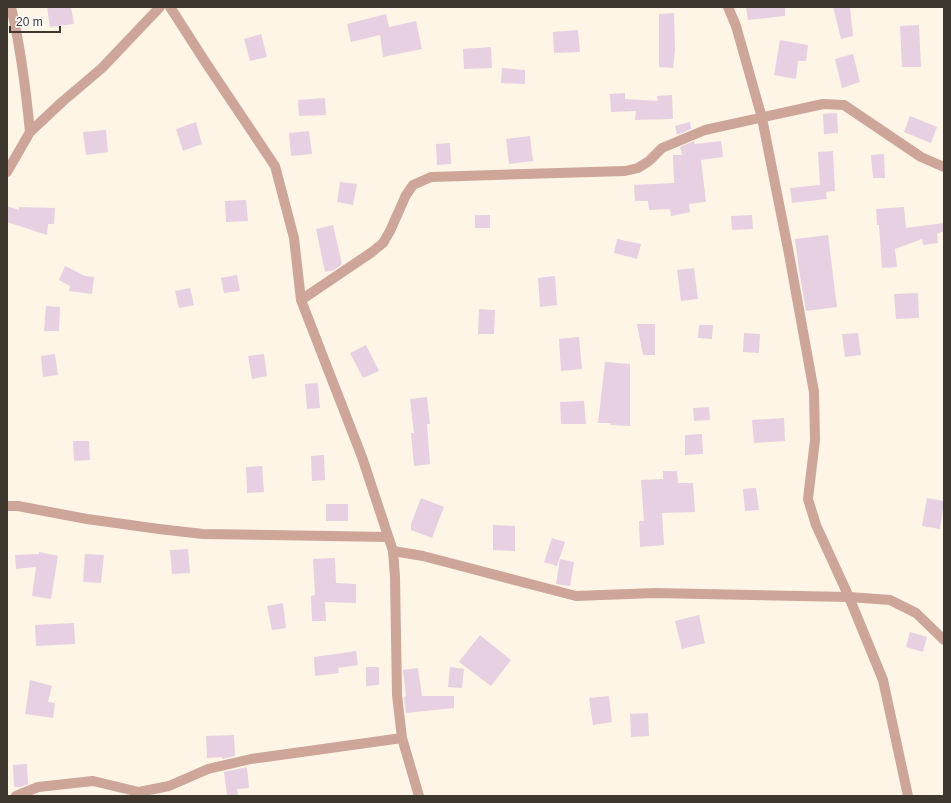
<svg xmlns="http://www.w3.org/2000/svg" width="951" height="803" viewBox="0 0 951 803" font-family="Arial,sans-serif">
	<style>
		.building { fill: #e7d0e1 }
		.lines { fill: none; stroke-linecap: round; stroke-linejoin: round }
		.minor { stroke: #cda599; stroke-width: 10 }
	</style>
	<rect width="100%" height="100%" fill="#fef5e7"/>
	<path class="building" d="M47,7h24l3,17 -24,3z
		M746,7h39v9l-37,4z
		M833,7h17l3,29 -12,3z
		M674,13l1,37 -2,18 -14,-1v-53z
		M386,14l3,13 27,-6 6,28 -39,8 -3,-22 -29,7 -4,-18z
		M919,25l2,42h-19l-2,-41z
		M578,30l2,22 -26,1 -1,-21z
		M261,34l6,23 -17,4 -6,-22z
		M780,40l28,5 -2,16h-8l-2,18 -22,-4z
		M491,47l1,21 -28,1 -1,-20z
		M853,54l7,28 -18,6 -7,-29z
		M502,68l23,2v14l-24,-1z
		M625,93v6l33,2 -1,-5 15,-1 1,24 -38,1 1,-9 -25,1 -1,-18z
		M325,98l1,17 -27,1 -1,-16z
		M837,113l1,20 -14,1 -1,-20z
		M910,116l27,11 -6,16 -27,-11z
		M196,122l6,22 -19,7 -7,-22z
		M690,122l1,7 -14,6 -2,-9z
		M106,130l2,22 -22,3 -3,-23z
		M309,131l3,23 -21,2 -2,-23z
		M530,136l3,25 -24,3 -3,-25z
		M694,141l1,3 26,-3 2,16 -22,3 5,42 -17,2 1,8 -19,4 -1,-7 -21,1 -1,-9h-13l-1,-16 40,-2 -1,-28h9l-2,-8z
		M450,143l1,21 -14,1 -1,-21z
		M833,151l2,40 -9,1 1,7 -35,4 -2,-15 30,-3 -2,-33z
		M884,154l1,24h-12l-2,-23z
		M340,182l17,2 -4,21 -16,-3z
		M246,200l2,21 -22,1 -1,-21z
		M7,206l12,4v-3l36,1 -1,16h-6l-1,11 -40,-13z
		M904,207l2,21 38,-5v8l-7,3 1,9 -15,2 -1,-6 -27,10 2,18 -15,1 -3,-43h-2l-1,-16z
		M475,215h15v13h-15z
		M752,215l1,14 -21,1 -1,-14z
		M333,225l9,39 -8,6 -9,2 -9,-43z
		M828,235l9,72 -31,4 -7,-41 -4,-31z
		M617,239l24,5 -4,15 -23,-6z
		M65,266l20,10 9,1 -2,17 -23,-3 1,-5 -11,-6z
		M694,268l4,31 -17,2 -4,-31z
		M237,275l3,16 -16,2 -3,-15z
		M555,276l2,29 -17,2 -2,-29z
		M190,288l4,17 -15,3 -4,-17z
		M918,293l1,25 -23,1 -2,-25z
		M46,306l14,1 -1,24h-15z
		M479,309l16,1 -1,24h-16z
		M637,324h18v31h-12z
		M699,325h14l-1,14 -14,-1z
		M744,333l16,1 -1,19 -16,-1z
		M858,333l3,22 -16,2 -3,-23z
		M579,337l3,32 -21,2 -2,-32z
		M366,345l13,26 -16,7 -13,-25z
		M55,354l3,21 -15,2 -2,-21z
		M264,354l3,22 -15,3 -4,-23z
		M605,362l25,2v62l-19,-1v-2h-13z
		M318,383l2,25 -13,1 -2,-25z
		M427,397l3,27h-3l3,40 -16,2 -3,-33h3l-4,-34z
		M584,401l2,23h-25l-1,-22z
		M709,407l1,13 -16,1 -1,-13z
		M784,418l1,23 -31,2 -2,-23z
		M702,434l1,20 -18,1v-20z
		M73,441h16l1,19 -16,1z
		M324,455l1,25 -13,1 -1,-25z
		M262,466l2,26 -17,1 -1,-26z
		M663,471h14l1,12h15l2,29 -33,1 2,32 -24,2 -1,-26h5l-3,-41 22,-1z
		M756,488l3,22 -14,1 -2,-22z
		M421,498l23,9 -12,31 -21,-8v-6z
		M927,498l17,3 -4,28 -18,-3z
		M326,504h22v17h-22z
		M493,525l22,1v25l-22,-1z
		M552,538l13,4 -8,24 -13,-4z
		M188,549l2,24 -18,1 -2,-24z
		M39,552l19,4 -7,43 -19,-3 4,-29 -20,2 -1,-14 24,-1z
		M85,554l19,1 -3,28 -18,-1z
		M335,558l1,25 20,1v19l-31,-1 1,19h-14l-1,-25 4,-1 -2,-36z
		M560,559l14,3 -4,24 -14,-2z
		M283,603l3,25 -14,2 -5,-24z
		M699,615l6,28 -23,6 -7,-28z
		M74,623l1,21 -39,2 -1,-21z
		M910,632l17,5 -4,15 -17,-5z
		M480,635l31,25 -20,26 -32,-24z
		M356,651l2,14 -20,3 1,5 -24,3 -1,-19z
		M366,667h13v18l-13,1z
		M450,667l14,2 -2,19 -14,-1z
		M418,668l4,28h32v12l-48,5 -2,-16 2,-1 -3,-26z
		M30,680l22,6 -4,16 7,1 -2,15 -28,-4z
		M609,696l3,26 -19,3 -4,-27z
		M648,713l1,23 -18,1 -1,-23z
		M234,735l1,21 -13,3v-2l-15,1 -1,-22z
		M27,764l1,20 -7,3h-7l-1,-22z
		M247,767l2,21 -12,1 1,7h-11l-3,-24z"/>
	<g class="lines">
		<path class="minor" d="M11,7c10,42 15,83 19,125
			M170,7l36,56 69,103 19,72 7,62 61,157 31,94 2,26 2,118 5,43 17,58
			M728,7l8,19 26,92 27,136 25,138 1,48 -7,59 8,26 33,72 34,83 25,116
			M7,172l23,-40 32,-30 40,-34 58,-61
			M301,300l71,-48 11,-9 7,-12 16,-36 7,-10 18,-8 194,-6 13,-3 11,-7 13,-13 43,-18 118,-26 21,1 77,52 23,10
			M7,506h11l69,13 72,10 44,5 185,3
			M393,551l30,5 153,40 79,-3 194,4 41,3 26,13 28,27
			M16,796l22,-9 55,-6 46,11 30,-6 39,-17 43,-10 151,-21"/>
	</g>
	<rect width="951" height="803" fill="none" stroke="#3d372e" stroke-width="16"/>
	<path d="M10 26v6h50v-6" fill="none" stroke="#3d372e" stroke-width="2"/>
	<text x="16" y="26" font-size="12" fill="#3d372e" stroke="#ffffff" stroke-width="3" paint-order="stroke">20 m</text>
</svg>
